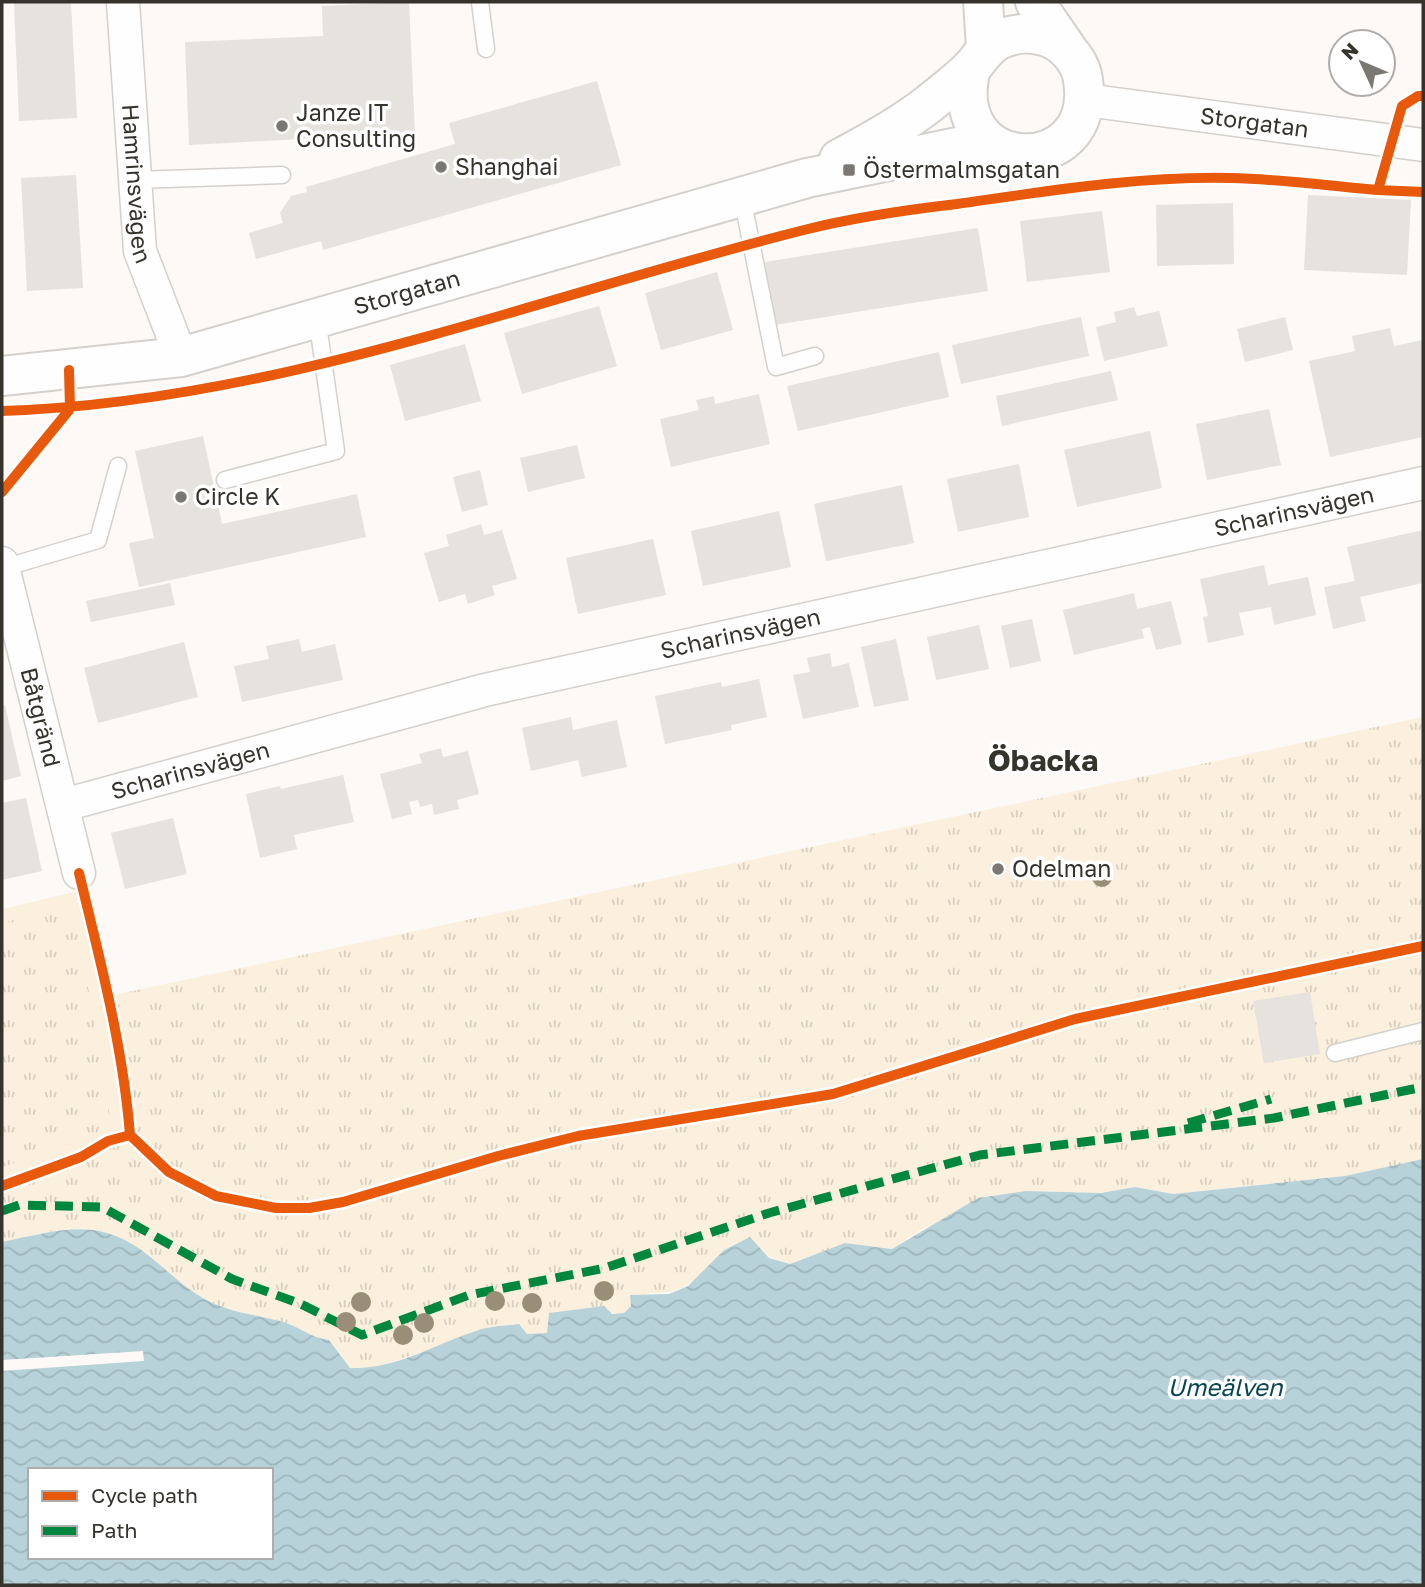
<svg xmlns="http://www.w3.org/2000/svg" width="1425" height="1587" viewBox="0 0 1425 1587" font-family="'Golos Text',sans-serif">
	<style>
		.green { fill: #fbf0de }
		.park { fill: url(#park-tufts) }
		.water { fill: url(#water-waves); fill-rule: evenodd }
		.pier { fill: #fcf9f6 }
		.building { fill: #e6e2de }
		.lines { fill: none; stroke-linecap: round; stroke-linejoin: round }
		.service-casing { stroke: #d4d1cd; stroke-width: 19 }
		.minor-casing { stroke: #d4d1cd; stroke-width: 35 }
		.tertiary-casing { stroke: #d4d1cd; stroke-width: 42 }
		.service { stroke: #fffefe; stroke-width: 16 }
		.minor { stroke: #fffefe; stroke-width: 32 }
		.tertiary { stroke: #fffefe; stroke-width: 38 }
		.quiet { stroke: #00873e; stroke-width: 9; stroke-dasharray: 18 9; stroke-linecap: butt }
		.cycleway-casing { stroke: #fff; stroke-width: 15 }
		.cycleway { stroke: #e8590c; stroke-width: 10 }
		.tree { fill: #9a8e78 }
		.poi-dot { fill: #7b7873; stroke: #fff; stroke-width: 2.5 }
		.labels { text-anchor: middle; stroke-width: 7; stroke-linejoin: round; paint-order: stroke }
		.poi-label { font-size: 23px; fill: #36332d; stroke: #fff; text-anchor: start }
		.street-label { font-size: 23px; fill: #36332d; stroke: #fff }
		.water-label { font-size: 24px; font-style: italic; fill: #0b4752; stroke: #fff }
		.district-label { font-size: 30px; font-weight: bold; fill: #36332d; stroke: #fff }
	</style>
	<defs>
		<pattern id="park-tufts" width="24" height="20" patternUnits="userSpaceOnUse" patternTransform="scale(1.75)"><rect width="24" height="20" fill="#fbf0de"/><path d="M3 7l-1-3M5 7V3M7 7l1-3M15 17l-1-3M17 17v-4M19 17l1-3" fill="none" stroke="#d8cebf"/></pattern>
		<pattern id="water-waves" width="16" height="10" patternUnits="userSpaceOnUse" patternTransform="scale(1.75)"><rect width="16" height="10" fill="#b7d2d9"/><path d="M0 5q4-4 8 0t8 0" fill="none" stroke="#9eb5bb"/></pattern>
	</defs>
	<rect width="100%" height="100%" fill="#fcf9f6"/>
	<path class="green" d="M83,890c20,81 41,161 47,245l-22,6 -27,16 -79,29v-277z"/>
	<path class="park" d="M1423,717v442l-78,17 -172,18 -38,-7 -34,6 -75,-2 -104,38 -30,20c-37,-7 -69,0 -102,15 -20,-6 -36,-16 -56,-21 -37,24 -36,53 -87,50l-23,20h-75l-1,20 -114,15 -64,21 -20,-1 -21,-28c-19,-2 -31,-15 -49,-19 -31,-8 -57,-9 -85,-28 -28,-19 -55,-49 -88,-60 -31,-12 -74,3 -105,9v-56l79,-29 27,-16 22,-6 -4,-49 -17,-90z
		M74,905l38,224 -110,38v-244z"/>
	<path class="water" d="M1423,1159v426h-1421v-343c32,-6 72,-19 105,-9 36,10 58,40 88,60 27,19 54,20 85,28 18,4 30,17 49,19l21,28c45,2 85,-24 126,-37 13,-5 29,-5 43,-7l8,10 20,-1 2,-20 55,-7 8,8 12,-1 7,-7 -1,-11 39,-1 19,-8 36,-36 26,-13 19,21 21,6 55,-21 47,6 86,-51 48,-7 75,2 34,-6 38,7 172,-18zM30,1470h241v87h-241z"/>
	<path class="pier" d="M143,1351l1,10 -142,10v-11z"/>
	<path class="building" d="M71,2l6,116 -58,3 -5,-118z
		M409,2l6,131 -226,12 -4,-103 138,-6 -1,-30z
		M597,81l24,84 -298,85 -2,-9 -65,18 -7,-26 34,-10 -3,-10 11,-17 16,-4 -1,-5 149,-43 -6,-21z
		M76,175l7,113 -56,3 -6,-113z
		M1308,195l103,5 -4,75 -103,-5z
		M1233,203l1,61 -77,2 -1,-61z
		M1102,211l8,61 -83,10 -7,-61z
		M978,228l10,63 -213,34 -10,-63z
		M717,272l16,58 -72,20 -16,-57z
		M599,306l18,60 -95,28 -18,-61z
		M1134,307l3,9 22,-5 9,35 -64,15 -8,-34 20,-5 -2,-10z
		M1081,317l8,39 -128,28 -9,-39z
		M1285,317l8,33 -48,12 -8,-33z
		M1390,328l4,18 29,-6v97l-93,20 -21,-96 46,-10 -3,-15z
		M465,344l16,57 -76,20 -15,-56z
		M939,352l10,45 -151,34 -11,-45z
		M1111,371l7,29 -116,26 -6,-30z
		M759,394l11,50 -99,23 -11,-48 39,-9 -3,-10 18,-4 1,8z
		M1269,409l12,56 -74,15 -11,-56z
		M1150,431l12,57 -85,19 -13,-57z
		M203,436l19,88 135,-30 9,43 -227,50 -10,-44 25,-5 -19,-87z
		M577,445l8,33 -57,14 -8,-34z
		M1019,464l10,53 -71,15 -11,-53z
		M480,470l8,35 -26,7 -9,-35z
		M902,485l12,58 -88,18 -12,-57z
		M779,511l12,56 -88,19 -12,-55z
		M481,524l3,11 18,-5 15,49 -25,7 3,9 -27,9 -3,-10 -26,8 -15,-49 25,-7 -3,-11z
		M1423,530v53l-63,14 6,24 -33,8 -9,-42 31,-6 -8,-34z
		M653,539l13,56 -88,19 -12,-56z
		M1264,565l4,20 40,-8 8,38 -42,10 -3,-18 -32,6 5,22 -36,8 -5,-26 5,-1 -8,-37z
		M170,583l5,22 -84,17 -5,-21z
		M1134,593l3,16 34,-8 11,43 -26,6 -6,-23 -8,2 2,9 -70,17 -11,-45z
		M1032,619l9,42 -31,7 -9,-42z
		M979,625l10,44 -53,11 -9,-43z
		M299,639l3,13 33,-8 8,36 -101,22 -8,-36 35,-7 -3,-13z
		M896,639l13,61 -35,7 -13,-60z
		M184,642l14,55 -100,26 -14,-55z
		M830,653l2,14 17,-4 10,44 -56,12 -10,-44 17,-3 -3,-14z
		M759,679l8,38 -36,8 1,5 -67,14 -10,-48 66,-14 1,5z
		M5,705l16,71 -19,5v-75z
		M571,717l2,13 44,-10 10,47 -45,10 -4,-17 -47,11 -9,-43z
		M441,748l2,9 25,-6 11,43 -22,6 2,9 -25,6 -2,-11 -12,3 -2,-7 -9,2 3,12 -20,5 -12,-45 42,-11 -3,-9z
		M343,775l11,47 -60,13 3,14 -37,9 -14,-64 34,-8 1,3z
		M26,798l16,73 -40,9v-77z
		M173,818l14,56 -62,15 -14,-56z
		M1310,992l10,62 -56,9 -11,-62z"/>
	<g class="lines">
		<defs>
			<path id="service" d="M480,2l6,47
				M135,180l147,-5
				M742,197l34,170 39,-11
				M225,480l111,-29 -19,-133
				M3,568l95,-28 20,-74
				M1335,1053l88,-22"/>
			<g id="minor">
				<path id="s1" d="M123,2l17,249 41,106"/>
				<path id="s2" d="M1086,100l337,45"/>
				<path id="s3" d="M2,563l77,310"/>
				<path id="s4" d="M64,805l421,-115 938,-207"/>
			</g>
			<g id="tertiary">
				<path d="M983,2l3,46"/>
				<path d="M1035,2l33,48"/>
				<path d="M839,159c31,-17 63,-34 91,-56 13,-11 29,-22 41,-35 10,-10 15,-23 30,-29 16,-7 35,-7 51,0 16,8 29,24 31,41 16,101 -140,98 -112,-12"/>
				<path id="s5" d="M2,376l179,-19 626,-179 155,-32 29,-2"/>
			</g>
		</defs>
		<use href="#service" class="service-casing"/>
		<use href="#minor" class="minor-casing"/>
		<use href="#tertiary" class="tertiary-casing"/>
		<use href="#service" class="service"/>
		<use href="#minor" class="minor"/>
		<use href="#tertiary" class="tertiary"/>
		<path class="quiet" d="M1188,1123l83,-24
			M2,1211l17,-6 83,2 130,72 69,25 61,31 107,-40 136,-27 164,-55 211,-58 294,-37 149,-31"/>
		<defs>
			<path id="cycleway" d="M1423,96h-5l-16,10 -24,84 45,2
				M2,411c276,-9 537,-115 802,-181 51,-13 101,-20 153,-26 91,-13 182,-28 274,-26 49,1 99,8 147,12
				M2,492l68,-83 -1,-39
				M79,873c21,87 44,173 51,262l39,37 47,24 60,12h33l34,-6 155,-46 80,-20 255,-42 242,-75 348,-73
				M2,1186l79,-29 27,-16 22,-6"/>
		</defs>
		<use href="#cycleway" class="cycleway-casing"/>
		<use href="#cycleway" class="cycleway"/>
	</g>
	<g class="tree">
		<circle cx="1102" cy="877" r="10"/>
		<circle cx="604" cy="1291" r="10"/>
		<circle cx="495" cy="1301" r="10"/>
		<circle cx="361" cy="1302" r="10"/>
		<circle cx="532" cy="1303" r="10"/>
		<circle cx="346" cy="1322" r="10"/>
		<circle cx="424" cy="1323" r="10"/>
		<circle cx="403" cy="1335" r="10"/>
	</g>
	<g class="poi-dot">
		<circle cx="282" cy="126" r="7"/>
		<circle cx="441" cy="167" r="7"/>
		<rect x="842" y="163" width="14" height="14" rx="3.5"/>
		<circle cx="181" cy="497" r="7"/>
		<circle cx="998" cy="869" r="7"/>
	</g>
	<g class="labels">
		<g class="poi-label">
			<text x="296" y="121">Janze IT<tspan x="296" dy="26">Consulting</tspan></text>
			<text x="455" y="175">Shanghai</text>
			<text x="863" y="178">Östermalmsgatan</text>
			<text x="195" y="505">Circle K</text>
			<text x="1012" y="877">Odelman</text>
		</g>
		<g class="street-label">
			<text dy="8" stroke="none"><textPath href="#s2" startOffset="170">Storgatan</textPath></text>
			<text dy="8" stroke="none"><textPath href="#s1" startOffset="182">Hamrinsvägen</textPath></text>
			<text dy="8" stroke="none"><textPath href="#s5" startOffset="415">Storgatan</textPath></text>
			<text dy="8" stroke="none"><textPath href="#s4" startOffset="1265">Scharinsvägen</textPath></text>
			<text dy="8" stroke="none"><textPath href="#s4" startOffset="698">Scharinsvägen</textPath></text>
			<text dy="8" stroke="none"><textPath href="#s3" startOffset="159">Båtgränd</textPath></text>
			<text dy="8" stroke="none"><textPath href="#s4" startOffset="131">Scharinsvägen</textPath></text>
		</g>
		<g class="water-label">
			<text x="1225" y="1396">Umeälven</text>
		</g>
		<g class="district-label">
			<text x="1043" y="771">Öbacka</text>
		</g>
	</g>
	<rect width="1425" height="1587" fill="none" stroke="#36332d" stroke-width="7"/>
	<rect x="28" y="1468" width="245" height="91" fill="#ffffff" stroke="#afadab" stroke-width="2"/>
	<rect x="42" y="1491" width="35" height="10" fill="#e8590c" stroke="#afadab" stroke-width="2"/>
	<text x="91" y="1503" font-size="21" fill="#36332d">Cycle path</text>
	<rect x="42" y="1526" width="35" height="10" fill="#00873e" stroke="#afadab" stroke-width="2"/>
	<text x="91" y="1538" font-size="21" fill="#36332d">Path</text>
	<g transform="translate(1362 63) rotate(314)"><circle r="33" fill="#ffffff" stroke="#afadab" stroke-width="2"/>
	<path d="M0-5L12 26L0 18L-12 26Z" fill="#7b7873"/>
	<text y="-10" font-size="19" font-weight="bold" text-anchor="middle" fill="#36332d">N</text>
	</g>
</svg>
